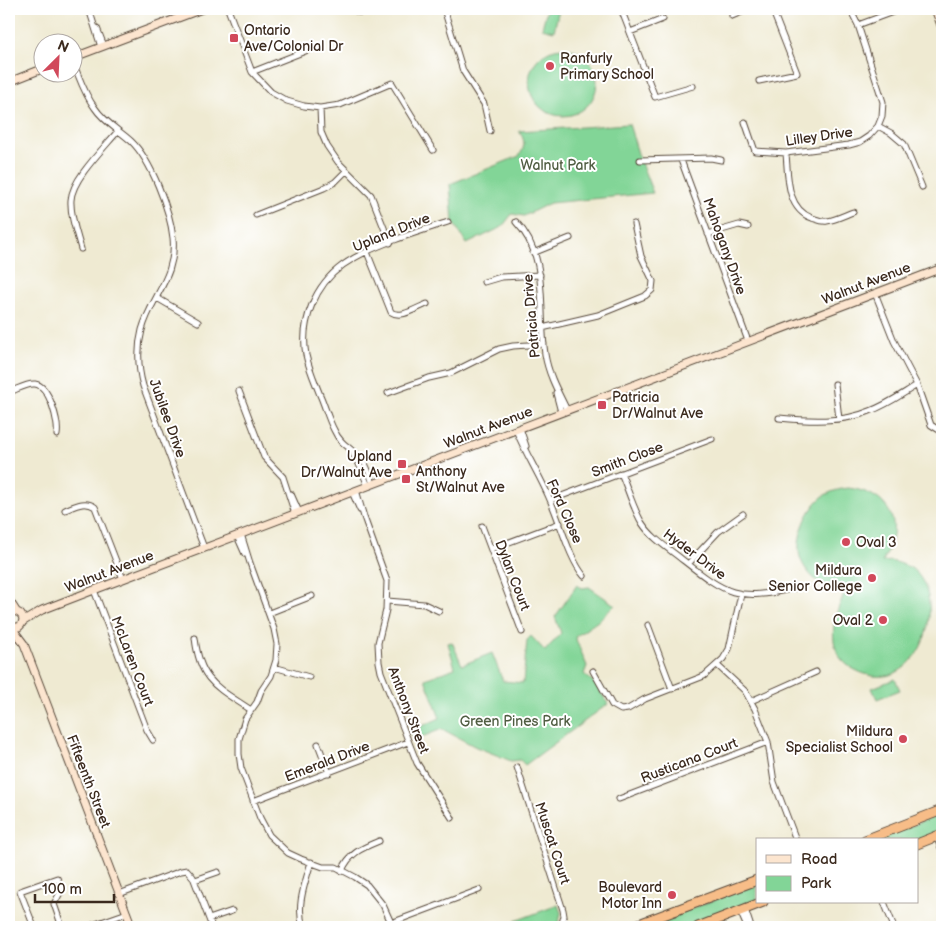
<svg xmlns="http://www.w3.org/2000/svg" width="951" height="936" viewBox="0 0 951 936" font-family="'Balsamiq Sans',sans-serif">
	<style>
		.green { fill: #82d597; stroke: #5e805a }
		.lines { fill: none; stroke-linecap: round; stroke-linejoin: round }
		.street-casing { stroke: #564739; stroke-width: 7 }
		.secondary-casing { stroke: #564739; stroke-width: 9 }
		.highway-casing { stroke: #564739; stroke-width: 11 }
		.street { stroke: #fff; stroke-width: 5 }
		.secondary { stroke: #fce5cf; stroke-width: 7 }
		.highway { stroke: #f7bd88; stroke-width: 9 }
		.poi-dot { fill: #d1495b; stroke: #fff; stroke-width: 2 }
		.labels { text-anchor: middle; stroke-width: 4; stroke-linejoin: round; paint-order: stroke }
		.poi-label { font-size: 14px; fill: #3b2a1e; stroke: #fff; text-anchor: start }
		.street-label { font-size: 14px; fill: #3b2a1e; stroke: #fff }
		.park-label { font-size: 14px; fill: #505d42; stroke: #fff }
	</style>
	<rect width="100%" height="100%" fill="#fff"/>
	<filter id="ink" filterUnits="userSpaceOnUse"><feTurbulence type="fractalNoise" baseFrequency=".02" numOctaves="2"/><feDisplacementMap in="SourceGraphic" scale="10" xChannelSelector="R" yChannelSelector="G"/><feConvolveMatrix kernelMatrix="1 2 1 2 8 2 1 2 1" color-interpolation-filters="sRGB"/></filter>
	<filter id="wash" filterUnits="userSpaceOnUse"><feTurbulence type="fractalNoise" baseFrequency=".0096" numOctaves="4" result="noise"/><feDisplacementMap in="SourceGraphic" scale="20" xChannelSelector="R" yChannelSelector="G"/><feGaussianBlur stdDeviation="1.12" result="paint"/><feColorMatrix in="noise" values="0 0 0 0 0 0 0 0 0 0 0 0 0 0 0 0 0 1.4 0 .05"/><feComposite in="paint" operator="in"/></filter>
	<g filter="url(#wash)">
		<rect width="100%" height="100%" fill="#efead2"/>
		<path class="green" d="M547,9h12l-5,22 -12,-3z
			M529 82a34 34 0 1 1 68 0a34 34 0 1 1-68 0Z
			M629,124l11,36 13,33 -103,10 -26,13 -12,-2 -10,13 -35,17 -14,-22 -3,-38 69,-28c7,-10 6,-16 0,-25z
			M848,488c43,5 58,38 34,74 10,-2 19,1 29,6 40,29 10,125 -46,106 -10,-3 -22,-10 -27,-20 -11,-23 0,-49 11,-69l-19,5c-12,-7 -24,-17 -29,-30 -8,-19 7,-54 24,-65 7,-4 15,-6 23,-7z
			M577,585l5,3 7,-1 26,18 -17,16 -23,16 12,29 -3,8 12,10 12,20 -83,61 -5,-5 -9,1 -17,-7 -18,-7 -34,-18 -28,11 -3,-9 29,-13 -15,-39 30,-11 -7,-25 4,-1 10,23 30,-12 11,28 20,2 4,-43 4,-4 14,15 16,-18 -6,-16z
			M895,679l5,11 -23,9 -5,-11z
			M942,814v16l-25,10h-42z
			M757,884v17l-70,26h-45z
			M558,905l3,8 -3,14h-40l-3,-6z"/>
	</g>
	<g filter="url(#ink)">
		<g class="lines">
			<defs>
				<path id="street" d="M89,9l12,38
					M228,9l24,63 19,20 16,9 17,5 16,2 20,-3 52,-22 41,67
					M353,9l5,3h20
					M444,9l19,62 21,33 6,27
					M621,9l34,88 38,-11
					M732,16l17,-7
					M858,25l43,-16
					M97,28l7,18
					M630,32l33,-13
					M72,60c7,16 12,34 23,48 9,14 24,22 36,33 20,19 39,69 42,97 4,38 -22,59 -31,92 -5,19 -4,38 1,56l61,162
					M252,72l61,-24
					M759,81l38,-8 -25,-64
					M320,108l1,24 6,14 11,16 33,33 19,48
					M745,122l10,29 31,2 63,-8 11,-3 9,-6 9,-10 4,-10 1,-14 -25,-77 -8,-16
					M878,126l13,7 13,11 18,43
					M786,153c2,22 0,56 26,65 4,1 10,4 15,3 8,-1 18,-6 26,-9
					M640,160l71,-2 10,2
					M681,160l67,181
					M256,215l68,-27 11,-6 11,-11
					M516,222c34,35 22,88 29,132 3,20 13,38 22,56
					M708,234l31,-9 9,2
					M81,249c-4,-15 -11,-33 -10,-49 1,-21 33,-52 47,-69
					M367,252l24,60c10,7 25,-4 36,-8
					M533,253l37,-15
					M484,282l17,-5 39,-2
					M875,293l19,48 23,44 14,40 8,5
					M157,298l41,24
					M542,328l56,-13 47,-19 7,-6 1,-9 -12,-25 -7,-32
					M835,384l4,35
					M239,391l25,66 19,20 12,37
					M9,392c7,-2 18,-9 26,-8 15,2 24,39 22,51
					M388,393l41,-15 22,-5 48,-24 14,-3 31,-2
					M556,393l5,19
					M779,418c30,3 63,5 91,-7 17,-6 32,-17 47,-26
					M520,428l6,18
					M516,430c10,25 25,47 35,72 10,22 18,56 33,74
					M353,454l6,10 9,22
					M621,473c7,16 12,35 21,50 9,14 24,24 37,34 45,35 56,46 115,31
					M373,484c-3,-8 -5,-18 -11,-24 -9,-12 -21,-14 -28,-30 -6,-11 -9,-24 -14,-35 -5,-13 -11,-26 -14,-40 -6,-33 9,-70 37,-90 29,-20 72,-32 105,-43
					M356,490l8,27 23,64 -1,29 -8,33 1,19 2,10 36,91 35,55
					M352,492l8,18
					M291,494l8,18
					M551,500l161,-61
					M65,510c10,-4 20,-10 30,-3l28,72
					M482,526l40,106
					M241,534l9,29 24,66 3,15 -1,16 -5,16 -10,15 -4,11 -12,17 -6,20v15l2,14 19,50 9,17 19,18 13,6 22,8h13l19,10 12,8 16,20 10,22
					M237,536l8,18
					M491,549l69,-26
					M688,564l30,-32 25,-18
					M94,590l53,140 6,10
					M387,601l37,3 15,7
					M269,613l43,-17
					M648,625l24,64
					M195,638c5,44 22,49 56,72
					M717,665l28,26 10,18 13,33 6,40 22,58
					M274,667l35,10
					M593,671l19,34 9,5 7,-1 17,-10 59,-23 19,-17 6,-10 12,-55
					M751,701l65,-29
					M318,744l11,29
					M517,767l46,143 1,6 -3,11
					M619,799l149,-57
					M253,801l155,-59
					M936,836l6,14
					M342,871c7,-18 20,-23 37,-30
					M195,880l23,-8
					M119,894l62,-23 6,-1 6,7 19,50
					M884,902l10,25
					M745,909l6,18
					M740,911l7,16
					M209,919l23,-8
					M391,923l88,-33
					M34,927l-14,-36 37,-13 5,11 -8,15 8,23
					M87,927l40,-14
					M303,927c-7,-22 2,-43 8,-65"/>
				<path id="secondary" d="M935,9l7,19
					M72,58l130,-49
					M9,82l33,-13
					M9,600l7,11
					M9,614c10,-7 19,5 10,13h-8
					M24,621l18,-11 52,-20 848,-322
					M12,628l12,16 108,283"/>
				<path id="highway" d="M865,840l77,-30
					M917,844l25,-10
					M631,927l126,-47
					M698,927l65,-25"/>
			</defs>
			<use href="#street" class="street-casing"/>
			<use href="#secondary" class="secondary-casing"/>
			<use href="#highway" class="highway-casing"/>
			<use href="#street" class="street"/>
			<use href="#secondary" class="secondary"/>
			<use href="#highway" class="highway"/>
		</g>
	</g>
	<g class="poi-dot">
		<rect x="229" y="33" width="10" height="10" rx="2.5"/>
		<circle cx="550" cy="66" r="5"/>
		<rect x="597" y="400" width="10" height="10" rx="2.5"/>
		<rect x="397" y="459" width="10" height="10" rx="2.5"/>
		<rect x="401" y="474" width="10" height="10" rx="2.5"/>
		<circle cx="846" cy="542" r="5"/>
		<circle cx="872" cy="578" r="5"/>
		<circle cx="883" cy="620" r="5"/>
		<circle cx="903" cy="739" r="5"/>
		<circle cx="672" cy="895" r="5"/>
	</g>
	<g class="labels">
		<g class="poi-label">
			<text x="244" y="35">Ontario<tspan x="244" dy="16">Ave/Colonial Dr</tspan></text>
			<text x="560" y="63">Ranfurly<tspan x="560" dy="16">Primary School</tspan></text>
			<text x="612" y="402">Patricia<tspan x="612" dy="16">Dr/Walnut Ave</tspan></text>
			<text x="392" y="461" text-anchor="end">Upland<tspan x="392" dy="16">Dr/Walnut Ave</tspan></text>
			<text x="416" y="476">Anthony<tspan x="416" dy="16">St/Walnut Ave</tspan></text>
			<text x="856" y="547">Oval 3</text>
			<text x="862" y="575" text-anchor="end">Mildura<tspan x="862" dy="16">Senior College</tspan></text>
			<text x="873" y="625" text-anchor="end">Oval 2</text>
			<text x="893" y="736" text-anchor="end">Mildura<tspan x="893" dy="16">Specialist School</tspan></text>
			<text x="662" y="892" text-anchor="end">Boulevard<tspan x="662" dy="16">Motor Inn</tspan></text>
		</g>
		<g class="street-label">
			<text transform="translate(819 136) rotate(-8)" y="5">Lilley Drive</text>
			<text transform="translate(391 232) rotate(-22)" y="5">Upland Drive</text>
			<text transform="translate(725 246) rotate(70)" y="5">Mahogany Drive</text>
			<text transform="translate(866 283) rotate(-21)" y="5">Walnut Avenue</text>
			<text transform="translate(531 316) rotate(-95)" y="5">Patricia Drive</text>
			<text transform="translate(168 418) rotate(70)" y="5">Jubilee Drive</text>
			<text transform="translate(488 427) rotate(-21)" y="5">Walnut Avenue</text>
			<text transform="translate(627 459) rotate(-21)" y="5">Smith Close</text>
			<text transform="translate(565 511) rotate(66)" y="5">Ford Close</text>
			<text transform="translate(695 554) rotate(37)" y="5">Hyder Drive</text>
			<text transform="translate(109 571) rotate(-21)" y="5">Walnut Avenue</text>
			<text transform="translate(513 575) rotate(69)" y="5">Dylan Court</text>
			<text transform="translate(133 661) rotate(69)" y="5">McLaren Court</text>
			<text transform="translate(409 710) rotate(69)" y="5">Anthony Street</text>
			<text transform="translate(689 760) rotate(-21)" y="5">Rusticana Court</text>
			<text transform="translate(327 761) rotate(-21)" y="5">Emerald Drive</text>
			<text transform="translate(89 781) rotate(69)" y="5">Fifteenth Street</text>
			<text transform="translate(553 843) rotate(72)" y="5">Muscat Court</text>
		</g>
		<g class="park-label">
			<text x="558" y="170">Walnut Park</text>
			<text x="515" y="726">Green Pines Park</text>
		</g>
	</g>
	<rect width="951" height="936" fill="none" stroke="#fff" stroke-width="30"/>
	<rect x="756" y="838" width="162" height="65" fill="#ffffff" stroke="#b1aaa5"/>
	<rect x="766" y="855" width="25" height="8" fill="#fce5cf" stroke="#b1aaa5"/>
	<text x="801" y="864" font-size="15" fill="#3b2a1e">Road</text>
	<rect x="766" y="876" width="25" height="15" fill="#82d597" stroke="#b1aaa5"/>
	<text x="801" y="888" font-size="15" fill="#3b2a1e">Park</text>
	<g transform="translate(58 58) rotate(24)"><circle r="24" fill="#ffffff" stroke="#b1aaa5"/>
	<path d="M0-4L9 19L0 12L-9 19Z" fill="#d1495b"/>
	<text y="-8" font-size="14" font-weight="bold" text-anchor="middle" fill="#3b2a1e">N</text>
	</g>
	<path d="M35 894v8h79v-8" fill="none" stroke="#3b2a1e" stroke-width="2.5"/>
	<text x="42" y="894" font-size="15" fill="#3b2a1e" stroke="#ffffff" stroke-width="4" paint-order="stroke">100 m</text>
</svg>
